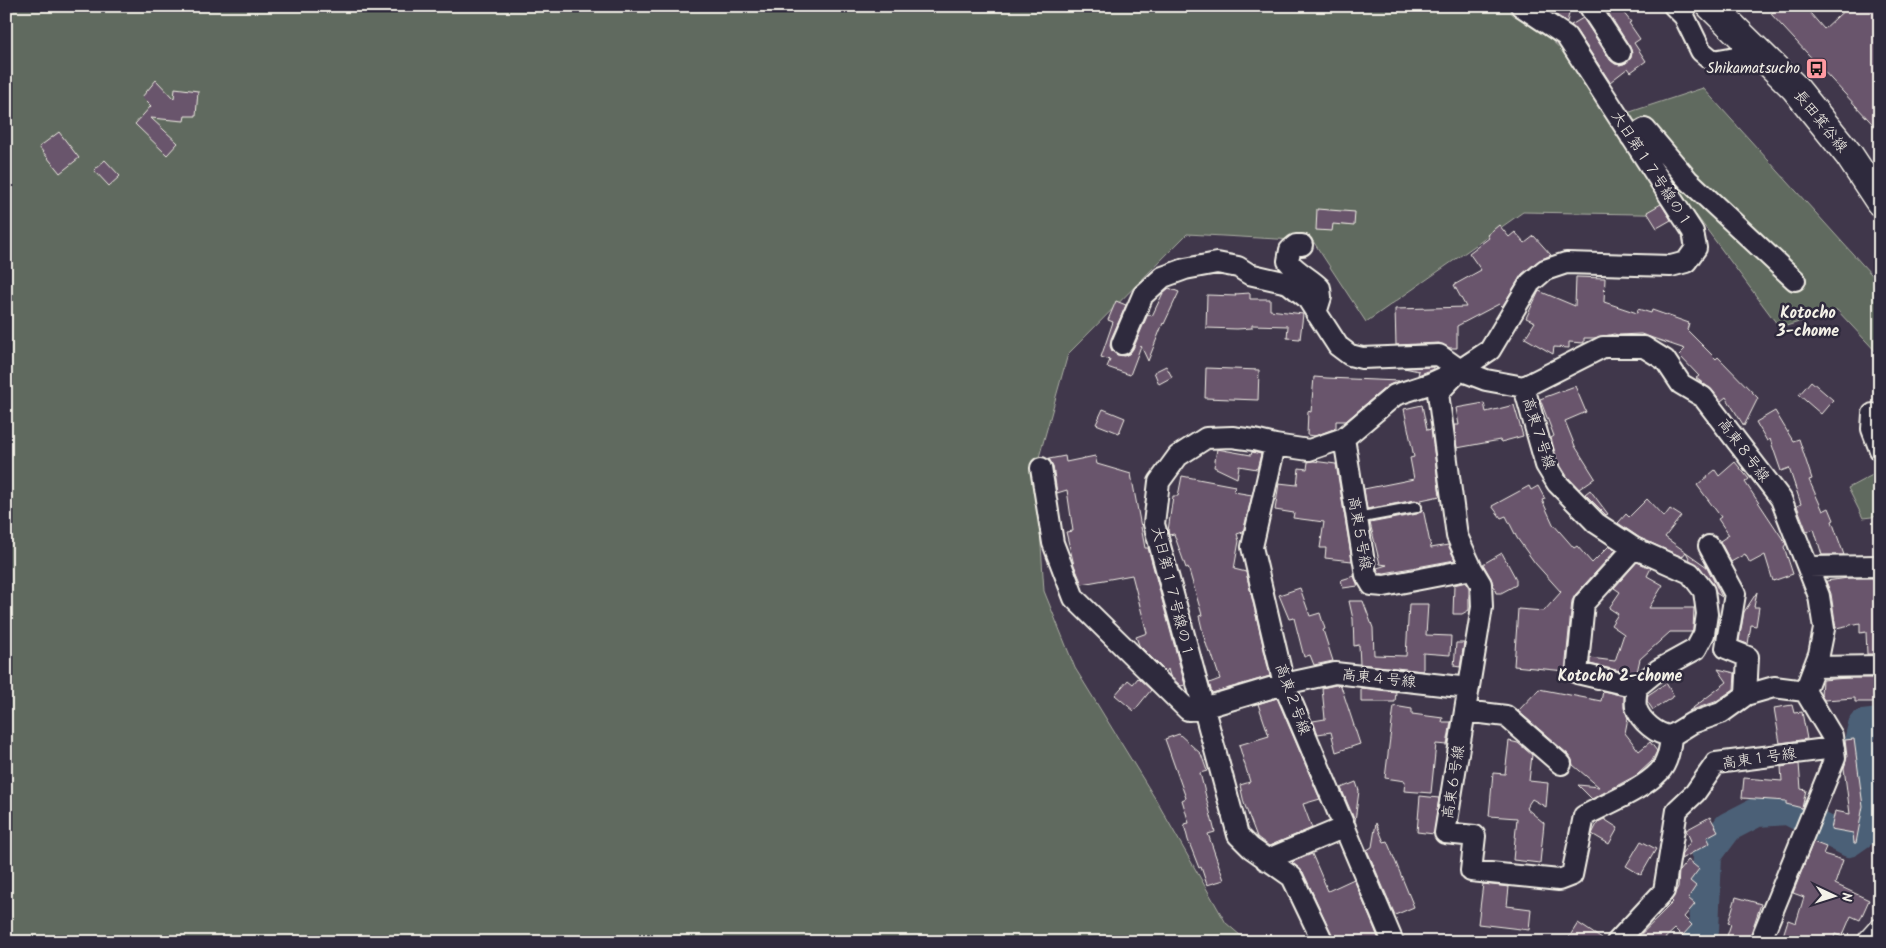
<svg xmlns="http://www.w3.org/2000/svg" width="1886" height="948" viewBox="0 0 1886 948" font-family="Kalam,'Klee One',sans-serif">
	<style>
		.green { fill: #606a5e; stroke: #aaaea3 }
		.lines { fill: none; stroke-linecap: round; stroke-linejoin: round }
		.river { stroke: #4c6177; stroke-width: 30 }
		.building { fill: #69556c; stroke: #f4f1e8 }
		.lane-casing { stroke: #f4f1e8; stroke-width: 14 }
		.street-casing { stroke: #f4f1e8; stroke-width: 24 }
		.secondary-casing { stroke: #f4f1e8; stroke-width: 31 }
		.lane { stroke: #2f2a3d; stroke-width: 10 }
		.street { stroke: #2f2a3d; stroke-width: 20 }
		.secondary { stroke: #2f2a3d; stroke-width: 28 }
		.labels { text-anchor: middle; stroke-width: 5; stroke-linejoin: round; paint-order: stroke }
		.poi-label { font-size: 15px; fill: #f4f1e8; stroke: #2f2a3d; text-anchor: end }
		.street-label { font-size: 15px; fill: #f4f1e8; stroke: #2f2a3d }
		.neighbourhood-label { font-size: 16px; font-weight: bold; fill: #f4f1e8; stroke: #2f2a3d }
	</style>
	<rect width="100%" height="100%" fill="#40374b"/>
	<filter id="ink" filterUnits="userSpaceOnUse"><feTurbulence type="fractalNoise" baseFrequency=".02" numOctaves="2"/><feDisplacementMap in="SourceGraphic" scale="10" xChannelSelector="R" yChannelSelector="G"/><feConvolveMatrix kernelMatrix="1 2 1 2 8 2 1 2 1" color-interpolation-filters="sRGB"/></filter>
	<g filter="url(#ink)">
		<path class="green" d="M6,6h1510l111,107 76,-25 177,196v72l-43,-46 -57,18 -84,-113 -173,-3 -157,110 -53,-81 -126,-7 -119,120 -32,114 8,123 31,77 81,132 70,123 22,19h-1242z
			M1880,471v45l-17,2 -15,-30z"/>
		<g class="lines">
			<path class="river" d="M1697,942l7,-11 3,-76 21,-28 29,-15 31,-2 61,32 23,-16 -13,-84 4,-17 17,-2"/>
		</g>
		<path class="building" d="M1543,6h28l-4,16z
			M1604,6h14l13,16 -2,1 11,16 -6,4 12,18 -15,11 -3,-4 -18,14 -34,-52 -5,-5 12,-7 27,42 5,4 5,1 6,-2 5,-5 1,-5 -2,-6z
			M1780,6h24l20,23 25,-23h31v126l-109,-118z
			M156,80l18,19 1,-11 23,3 -2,25h-11l-1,5 -33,-3 27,25 -11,12 -32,-31 16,-18 -9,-9z
			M59,132l20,26 -19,15 -21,-26z
			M105,160l15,16 -11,10 -15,-16z
			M1661,204l10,16 -14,8 -10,-16z
			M1317,209l38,3 -1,14 -21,-2 -1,7 -16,-1z
			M1499,225l10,12 6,-5 10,11 9,-7 17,19 -13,6 -16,13 -20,33 -3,-3 -42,22v22h-7l-11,-5 -43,2 -1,-36 71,-2 -12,-22 27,-15 -12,-17 20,-15 -2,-3z
			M1576,277l29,1 -1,24 33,11 1,-4 13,4 1,-3 37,13 -2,7 29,29 2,-2 40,41 -14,28 -18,-29 -5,4 -9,-11 -16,-12 3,-2 -20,-21 6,-6 -44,-15 -23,1 -4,-1 -20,4h-10v5l-15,-1v6l-15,-1 -1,7 -28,-16 10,-16 -9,-4 13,-27 36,15z
			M1169,288l10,4 -15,32 -1,-1 -15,38 -7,-15 -11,29 -23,-8 3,-7 -9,-3 12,-35 -5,-2 8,-19 10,4 -15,34 -1,7 2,5 5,4 7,1 5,-2 4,-5 15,-35 4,2 11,-23z
			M1250,293v6h20v11l33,4 -3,25 -13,-1 1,-12 -36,-1v3l-15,1 -31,-1 1,-33 29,1 -1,-2z
			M1166,366l6,11 -13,7 -5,-12z
			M1433,367v2l-15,6 1,-4 -15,-3z
			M1206,368l53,2 -1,30 -53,-2z
			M1314,377l13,1 72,3 -12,5 -41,35h-10v7l-21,8 -8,-1 1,-24 3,1z
			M1811,381l22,19 -12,14 -22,-19z
			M1575,386l11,26 -21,9 10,25 20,32 -16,11 -12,-13 -10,-16 -6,-22 3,-2 -14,-37z
			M1484,403l2,9 28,-7 9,31 -22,6 -1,-2 -43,8 -3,-23h5l-3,-17z
			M1422,405l5,25 4,-1 9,67 -19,4v2l-6,-2 -48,9 -3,-20 50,-10 -4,-21 4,-1 -10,-48z
			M1103,409l22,9 -6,15 -23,-9z
			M1775,411l18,30 6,-2 13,40 -3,1 14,31 6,-3 5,12 -2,1 12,34h-22l-8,-26 -7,3 -10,-26 4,-2 -12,-36 -8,3 -11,-32 -3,2 -11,-19z
			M1217,449l34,6 1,-3 9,2 -4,15 -18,-3 -2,12 -23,-11z
			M1065,456l1,6 29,-6 2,8 34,10 14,74h3l37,137 -4,1 -11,-10 -2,-7 -2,3 -27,-27 -3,-8 11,-4 -15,-58 -50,9 -8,-19 -8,-33 7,-1 -6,-41 -10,3 -4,-27 -4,-7z
			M1313,461l23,3 16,97 -27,-3 1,-10h-6l4,-26 -31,-4 1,-5 -19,-3 4,-27 18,2 2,-17 8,1 1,-7z
			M1735,462l14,17 -4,3 41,62 -2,3 9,27 -20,7 -8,-26 -15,8 -5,-9 -14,8 -11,-21 9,-6 -11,-16 3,-2 -24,-32 18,-15 4,6z
			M1182,476l53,10 -1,6 18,3 -9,37 -6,2 2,7 -5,28 12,3 24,104 -58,17 -3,-10 11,-4 -9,-27 -2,1 -5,-16 -5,-21 3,-1 -14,-48 -2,1 -12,-34 -5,1 -1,-4 5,-35h5z
			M1529,486l2,4 7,-4 7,13 -3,1 11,24 21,24 3,-2 15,17 17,-17 7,4 -41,45 -3,6 -7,70 -51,-5 4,-57 26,2 17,-19 -26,-29 -18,-25 -11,-22 -5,2 -9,-12z
			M1590,490l18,24 -2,1 -21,-21z
			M1647,499l17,18 6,-8 11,7 -16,21 4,3 38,27 15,30 -6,-4 -3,-9 -14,-18 -9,-6 -4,-8 -4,5 -42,-19 -22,-15 8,-9 3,3z
			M1423,509l8,39 17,-3 7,15 -76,14 -2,-6 10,-3 -7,-1 -10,-41 47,-9z
			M1502,553l14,26v6l-15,8h-5l-5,-15 -8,-14z
			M1637,562l14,6 -4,8 16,9 -14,23h45l-1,22 -1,2h-22l-30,27 -3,13 -3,2 -44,-10v-6l25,3 9,-27 -13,-9 7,-11 -9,-6 11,-16 -6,-4z
			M1354,576l4,10 -15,2 -2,-8z
			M1848,578h25l5,28h2v48h-13l-1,-22 -6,1v-10l-24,5 -5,-34 -5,-13z
			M1466,582l3,6v22l-7,4h-9l1,-29z
			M1300,588l10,28 10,-3 5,16 -2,1 10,31 -19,4 -4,-10 -6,2 -10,-39 -5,1 -10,-24z
			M1757,592l-3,15h5l-3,19 -5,-1 -3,19 -9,-3 5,-29z
			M1349,601h14l10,27 1,27 32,1 3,-52h19l-2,31 25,1 -1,19 -27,-2v18l-63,-7 -1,-19 -5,1 -1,-27z
			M1456,643h8l-4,24 -6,-1z
			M1718,669l17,4 -1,16 -19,13 -26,9 38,-29z
			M1138,678l13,12 -17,21 -19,-16 13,-15 5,4z
			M1847,678h30l1,24h-23v-4l-31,2 -3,-5 1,-15z
			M1666,683l8,13 -21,14 -6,-9 1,-6z
			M1336,685l5,1 19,58 -24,8 -5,-20 -13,2 -5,-13 12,-2 -3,-31z
			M1361,688l35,4 -1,10h-34z
			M1539,689l62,12 2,-10 21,5v12l4,10 -3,15 14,18 11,-9 7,9 -5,10 -15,14 -45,24 -14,-14 21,2 -26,-22 -1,-5 -3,-5 -51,-44z
			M1277,698l43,101 -17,5 9,24 -43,18 -12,-9 -13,-34 -4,-18 10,-3 -11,-37 30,-9 -11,-32z
			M1792,705l2,8 8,-1 5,27 -27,4 -6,-35z
			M1394,706l18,3v5l31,4 -1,4h9l-4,23 -11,-1 -5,49 -27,-2 1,-10 -20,-3z
			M1179,734l22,20 6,17 -7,2 15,59 -7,2 16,46 -17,5 -6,-18 -2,1 -11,-28 -4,-16 5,-1 -7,-23 4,-2 -21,-59z
			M1854,739l9,67 -7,37h-2l-1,-10 -22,-4 4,-18 15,3 -6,-46 3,-11 -2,-17z
			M1509,741l9,2 14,12 -3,26 19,2 -2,24 -14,-8 -6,9 18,15 -4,40 -27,-3 4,-42 -28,-2 4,-43 12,1z
			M1799,764l2,25 5,1 -4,18 -16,-4v-3l-44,-3 2,-20 38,3 -1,-14z
			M1356,782l3,9 -4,30 -14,-33z
			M1420,796l19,2 -5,36 -17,-2z
			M1710,817l8,14 -11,6 3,6 -29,16 1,-6 9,-12 -5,-11z
			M1604,819l14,9 -9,16 -17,-10 6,-12z
			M1376,823l8,19 3,-1 27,66 -19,8 -28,-65 5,-3z
			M1641,841l15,8 -15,26 -15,-9z
			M1813,842l13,5 -3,7 20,6 -8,24 34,16 -9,20 -9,-4 -9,21 -7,-3 -2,8h-12l-10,-4 -1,4h-29l7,-22 8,3 8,-26 -11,-4z
			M1312,854l16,37 26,-12 26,63h-45l-32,-70 -11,-10z
			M1688,860l11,9 -9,12 6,5 -8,12 7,6 -11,13 8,8 -10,11 -7,-7 -14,13h-28l28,-27h-1l13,-13 -2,-2 7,-13 1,-16z
			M1483,884l26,3 -2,19 24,3 -2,21 -51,-6z
			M1736,897l25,7 -13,38h-23l6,-18 -3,-1z
			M1578,923l27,18v1h-39z"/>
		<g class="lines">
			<defs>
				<path id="lane" d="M1357,518l59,-11"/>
				<path id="street" d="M1592,6l-1,3 29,44
					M1674,6l10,10 17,35 12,10 34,-6 4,-10
					M1631,137l14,-8 43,51 107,100
					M1302,245h-6l-6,5 -2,11c8,11 22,17 32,27l1,9 -5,16
					M1122,344l21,-49 20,-18 22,-8 32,-6 21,4 11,7 39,9 19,15 31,48 12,9 12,3 77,-3 21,15 26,10 38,7 79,-40h41l21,13 16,24 22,13 78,102 38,97 5,33 -5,25 -14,37 27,45 3,22 -75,184
					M1455,375l-17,18 19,143 15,33 9,15 1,23 -37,226 30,3 -4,35 88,9 13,-5 12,-59c22,-12 58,-26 75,-44 9,-9 11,-24 12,-36l21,-13 29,-10 25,-18 28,-8 31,4
					M1524,387l22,78 11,18 39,40 38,25 56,25 14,18 3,23 -3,20 -8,15 -38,21 -21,17c-1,6 -2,14 -1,20 4,14 21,28 35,29
					M1873,414l-1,15 8,21
					M1344,438l22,137 6,10 12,1 88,-17
					M1275,445l-23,102 32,137 109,258
					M1041,468l12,75 21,55 114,112 15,-2 81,-24 51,-11 134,15
					M1709,546l26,48 -9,54 22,9 -2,38
					M1634,548l-50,55 -7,70 60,14
					M1808,567l72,-1
					M1814,667l66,-1
					M1465,711l41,5 55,48
					M1266,860l79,-33
					M1323,942l-31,-65 -41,-29 -13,-13 -84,-311 5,-42 19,-26 28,-18 26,-1 22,3 21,5 34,5 35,-12 51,-43 34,-11 31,-14 30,-20 40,-67 15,-13 21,-7 105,3 15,-4 10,-14 -3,-16 -127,-196 -45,-30
					M1617,942l47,-51 13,-81 18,-17 21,-30 118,-15"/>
				<path id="secondary" d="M1711,6l84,82 54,67 31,47
					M1872,942l8,-9"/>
			</defs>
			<use href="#lane" class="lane-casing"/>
			<use href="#street" class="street-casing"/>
			<use href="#secondary" class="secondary-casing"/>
			<use href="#lane" class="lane"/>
			<use href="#street" class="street"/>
			<use href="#secondary" class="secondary"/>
		</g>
	</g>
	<defs>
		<symbol id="bus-square" viewBox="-11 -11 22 22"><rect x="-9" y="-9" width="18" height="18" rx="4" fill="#ff9aa2" stroke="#2f2a3d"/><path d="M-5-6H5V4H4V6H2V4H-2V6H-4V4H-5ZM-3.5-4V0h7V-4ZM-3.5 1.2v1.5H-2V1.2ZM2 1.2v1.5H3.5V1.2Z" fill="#111"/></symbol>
	</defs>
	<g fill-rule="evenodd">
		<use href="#bus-square" x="1804" y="56" width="25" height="25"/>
	</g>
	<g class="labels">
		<g class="poi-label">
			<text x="1800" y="73">Shikamatsucho</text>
		</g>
		<g class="street-label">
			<text transform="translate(1821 121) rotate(51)" y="5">長田箕谷線</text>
			<text transform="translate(1652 169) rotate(57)" y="5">大日第１７号線の１</text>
			<text transform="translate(1539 433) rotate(72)" y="5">高東７号線</text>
			<text transform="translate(1744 450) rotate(53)" y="5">高東８号線</text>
			<text transform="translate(1360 533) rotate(80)" y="5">高東５号線</text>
			<text transform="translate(1173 592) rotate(76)" y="5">大日第１７号線の１</text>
			<text transform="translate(1379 678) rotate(6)" y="5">高東４号線</text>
			<text transform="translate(1293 699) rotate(70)" y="5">高東２号線</text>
			<text transform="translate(1759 758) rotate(-8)" y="5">高東１号線</text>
			<text transform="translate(1453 782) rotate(-81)" y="5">高東６号線</text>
		</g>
		<g class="neighbourhood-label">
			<text x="1808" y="318">Kotocho<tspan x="1808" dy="18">3-chome</tspan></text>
			<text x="1620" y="681">Kotocho 2-chome</text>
		</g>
	</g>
	<rect width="1886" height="948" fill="none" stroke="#2f2a3d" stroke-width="25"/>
	<rect x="12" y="12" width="1861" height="923" fill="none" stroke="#f4f1e8" stroke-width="2" filter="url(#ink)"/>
	<g transform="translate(1834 896) rotate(94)" stroke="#2f2a3d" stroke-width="4" paint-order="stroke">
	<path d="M0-4L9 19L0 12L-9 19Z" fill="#f4f1e8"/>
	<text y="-8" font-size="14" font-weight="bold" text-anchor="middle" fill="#f4f1e8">N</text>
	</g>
</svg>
